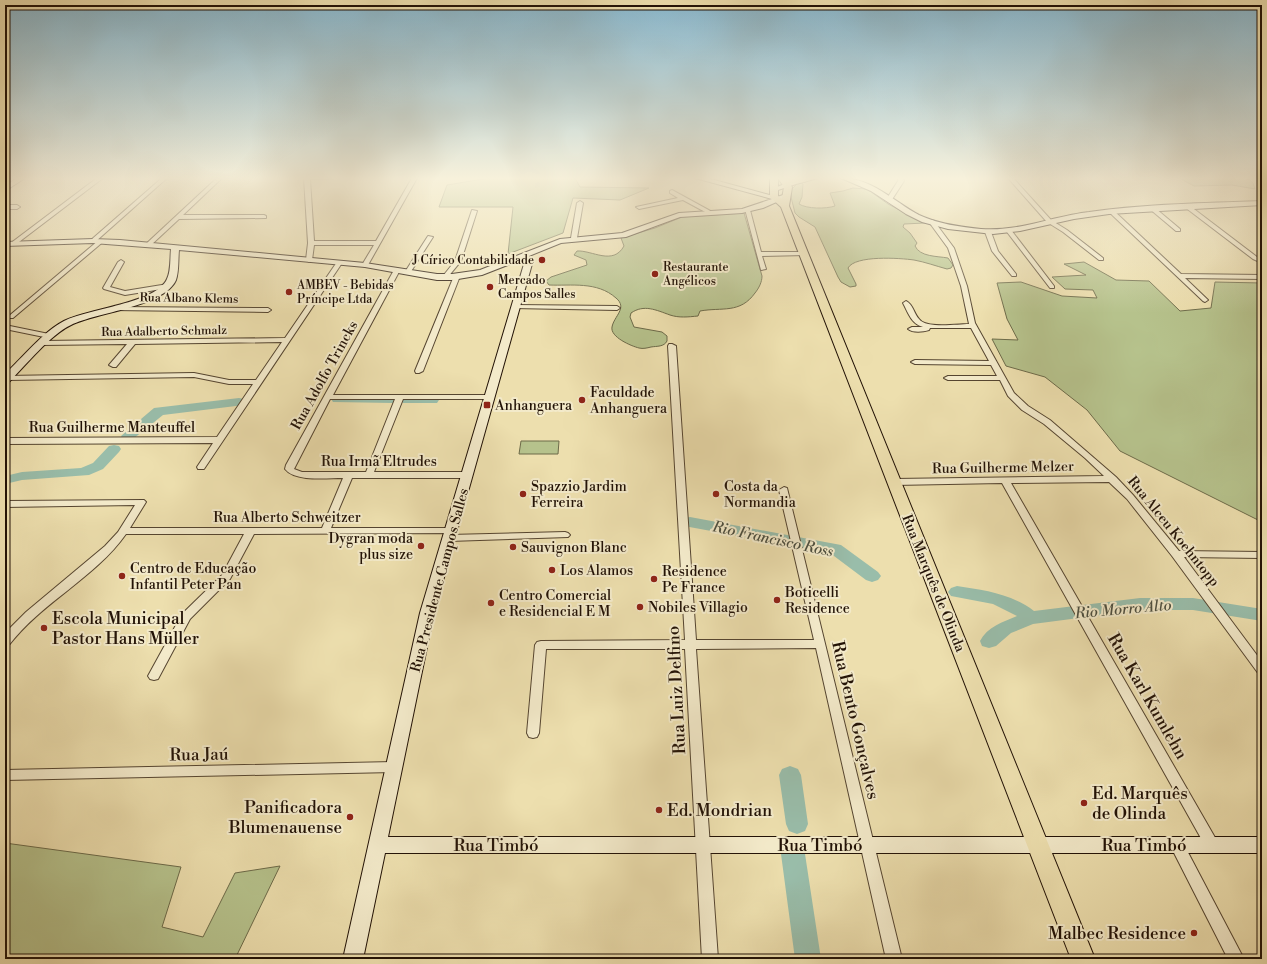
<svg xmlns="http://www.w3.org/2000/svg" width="1267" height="964" viewBox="0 0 1267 964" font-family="'Libre Bodoni',serif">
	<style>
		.green { fill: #b6c28c; stroke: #6c6a49 }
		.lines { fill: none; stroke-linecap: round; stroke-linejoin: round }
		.river { fill: #99bdaa; fill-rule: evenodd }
		.street-casing { stroke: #554530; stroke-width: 2 }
		.secondary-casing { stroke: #221206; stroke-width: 2 }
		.primary-casing { stroke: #221206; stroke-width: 2 }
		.street { fill: #f3eaca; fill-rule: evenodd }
		.secondary { fill: #f3eaca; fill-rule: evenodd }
		.primary { fill: #eddfae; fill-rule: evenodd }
		.poi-dot { fill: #8f2418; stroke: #f3eaca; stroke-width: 1.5 }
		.labels { text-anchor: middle; stroke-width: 4; stroke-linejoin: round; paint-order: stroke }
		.far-poi-label { font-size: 12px; fill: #221206; stroke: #f3eaca; text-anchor: start }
		.far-street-label { font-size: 12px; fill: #221206; stroke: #f3eaca }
		.street-label { font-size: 14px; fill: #221206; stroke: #f3eaca }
		.poi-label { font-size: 14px; fill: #221206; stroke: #f3eaca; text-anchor: start }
		.water-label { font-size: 15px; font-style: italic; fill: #4c4e3f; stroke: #f3eaca }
		.near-poi-label { font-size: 17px; fill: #221206; stroke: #f3eaca; text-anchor: start }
		.near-street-label { font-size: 17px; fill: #221206; stroke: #f3eaca }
	</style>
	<rect width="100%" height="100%" fill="#eddfae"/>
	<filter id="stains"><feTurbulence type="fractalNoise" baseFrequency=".005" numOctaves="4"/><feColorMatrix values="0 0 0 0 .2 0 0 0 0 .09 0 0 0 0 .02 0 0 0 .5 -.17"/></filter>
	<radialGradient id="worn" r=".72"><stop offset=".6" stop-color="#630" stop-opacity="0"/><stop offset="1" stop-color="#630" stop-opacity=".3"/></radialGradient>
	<path class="green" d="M489,178h86l5,9 69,1 -29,12 -47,-2 -10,35 -55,21 5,-47h-74l8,-22z
		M1179,178h68l6,5 2,6 -23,-4 -38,1z
		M801,183l2,1 -1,13 -3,7c8,5 27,5 36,2l-5,-13 13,-2 10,-3 14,1 21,15 37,19 -21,1 -1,3 7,6 7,10 -2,3c5,11 22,10 33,12l5,7 -2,3 -4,1c-11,-3 -22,-7 -33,-9 -14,-2 -59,-5 -66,8l8,16v2l-6,1 -9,-5 -3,-5 -23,-50 -16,-10 -4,-4 -4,-16v-7l6,-6z
		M744,213l18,63c0,6 -3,12 -7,17 -15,21 -33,14 -55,18l-2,5c-10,1 -19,2 -28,-1 -14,-5 -26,-11 -39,-2l-1,4 4,10 28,5 5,4v5c-3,6 -10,5 -16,6 -4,1 -8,2 -12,1 -8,-2 -29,-11 -27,-21 2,-11 16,-19 4,-29 -19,-17 -45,-12 -67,-13l-3,-4 5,-4 36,-12 -1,-5 -12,-5 3,-4c15,-1 36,15 47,-5l-3,-8 34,-10 27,-11z
		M1084,262l32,18 33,1 31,30 31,-3 4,-26 47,1v239l-142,-71 -33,-41 -42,-33 -39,-11 -14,-27 26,1 -11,-21 -10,-36 24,-1 41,14 35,2 -4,-8 -28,-1 -13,-12 34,-2 -22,-11z
		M521,441h38l-1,13h-39z
		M5,843l176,24 -19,60 41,10 32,-64 45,-7 -45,93h-230z"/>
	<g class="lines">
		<path class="river" d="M338,395h55l5,1 2,3 -2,3 -5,1 -60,-1 -2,-3 2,-3z
			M408,396l29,1 2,3 -2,3h-34l-2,-3 2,-3z
			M239,398l5,1 2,3 -2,3 -81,10 -30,24 -5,1 -5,-1 -2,-3 33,-28z
			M114,445l5,1 2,3 -2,3 -16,17 -14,6 -67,5 -17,4v-8l17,-4 59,-4 12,-5 16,-17z
			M690,517l151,28 37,27 3,4 -3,4 -6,2 -6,-2 -36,-27 -146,-27 -2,-4 2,-4z
			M957,586c27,4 55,8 77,25l106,-13h53l69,11v12l-69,-11h-53l-107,14 -22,9 -15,13 -7,2 -7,-2 -2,-5c7,-14 23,-19 37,-25l-24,-12 -42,-8 -3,-4 3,-4z
			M790,766l8,3 3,6 7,49 -3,7 -8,3 -8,-3 -3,-7 -7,-49 3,-6z
			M793,843l8,3 4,8 16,105h-26l-14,-105 4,-8z"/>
		<defs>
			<path id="street" d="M97,178h6l-88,67h-4v-2z
				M162,178h5l-72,64h-4v-2z
				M217,178h5l-39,37h81l2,1v2l-87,1 -28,26h-4v-2z
				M304,178h38l-32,1 4,62h62l36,-63h5l-49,87 -3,2 -3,-2 12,-20h-60l-2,15 -3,2 -3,-2 2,-17z
				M898,178h5l1,3 -13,20h-4l-1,-1 12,-19z
				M1008,178h5l38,42 16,10 36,28v2h-4l-36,-28 -16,-10z
				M672,190l42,23 -5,1 -26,-14 -44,9 -3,-2 42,-9 -8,-5v-2z
				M580,201l3,2 -6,35 -3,2 -3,-2 6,-35z
				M5,205h12l3,2 -3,2h-12z
				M1186,206h4l67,51 5,2v4l-9,-4 -67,-51z
				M1151,208h4l25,21v2h-4l-25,-21z
				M745,209l5,1 11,42h43l3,2 -1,1 -44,1 4,13 -5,1z
				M472,210l5,1 -16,50 -14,17h-4v-2l12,-15z
				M1109,210h4l68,64 81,1v4l-77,-1 23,22 -3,2 -2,-1 -94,-89z
				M932,220l2,1 20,27 13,38 8,37 39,70 14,13 22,14 66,57 17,18 46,56 83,1v6l-78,-1 78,105v12l-4,-1 -86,-117 -45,-57 -18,-17 -98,1 206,358 2,4 -2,4 -5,2 -5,-2 -205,-366 -108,2 -4,-3 4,-3 210,-3 -19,-18 -41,-34 -22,-14 -14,-14 -8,-16h-52l-4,-2 4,-2h49l-6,-11 -76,-1 -4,-2 4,-2 74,1 -18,-33h-41l-1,2c-6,2 -16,3 -21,-1l4,-2h11c-12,-3 -15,-15 -20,-24l3,-2c7,3 8,13 13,18 7,10 39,5 50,5l-8,-38 -13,-38 -19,-26z
				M1007,230h4l43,56v2h-4l-43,-56z
				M986,231l5,1 7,19 18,23v2h-4l-20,-25 -7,-19z
				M428,236l5,1 -23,36h-4l-1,-1z
				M99,240l5,1 -91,77h-4v-2z
				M121,260l3,2 -14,25 15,4 43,-7 3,2 -3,2 -43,7 -21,-6 -1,-1 15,-26z
				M337,262l5,1 -138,206h-6l-1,-2 16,-24 -208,1v-6l212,-1 36,-53h-24l-35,-7 -187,3h-2v-4l189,-3 35,7h27l26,-38 -147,2 -19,23h-3l-4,-2 18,-21 -85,1 -4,-2 4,-2 243,-3z
				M397,268l3,2 -67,125h156l4,2 -4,2h-86l-29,73h93l4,3 -4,3h-115l-21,50h120l3,1 2,2 -2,2 -200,1 -24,45 -40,40 -32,60 -4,1 -4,-1 -2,-3 34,-62 40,-39 22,-41h-118c-31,44 -84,68 -117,111l-4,1v-12l4,-5 17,-17 79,-66 13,-14 17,-27 -130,2v-6l139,-1 2,2 -16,26h192l21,-50c-16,0 -48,4 -58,-9l1,-4 108,-195zM330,399h65l-29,73h-64l-8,-3z
				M457,274l3,2 -37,95 -4,2h-3l-1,-2 39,-95z
				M515,305l102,1 3,2 -3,2 -104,-2v-2z
				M114,307l154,1 3,2 -3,2 -156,-2 -1,-1z
				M5,325l44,9 4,2 -4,2 -44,-9z
				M669,344h3l4,2 20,294h118l-35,-150 5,-3 3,1 115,471h-16l-70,-311 -120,1 22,310h-16l-17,-310h-139l-7,84 -2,4 -4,1 -4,-1 -2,-4 8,-88 2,-3 4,-1 144,-1 -17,-294z
				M565,532l3,1 2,2 -2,2 -119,4 -5,-3 5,-3z
				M394,762l4,1 2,4 -2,4 -4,1 -389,8v-10z
				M1177,839l5,2 62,118h-16l-58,-114 2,-4z"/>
			<path id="secondary" d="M17,178h8l-20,13v-5z
				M695,178h12l70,19 9,-3 4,2 -27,12 -21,5 -62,4 -54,20 -65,6 -32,13 3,8 -98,349 -46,224h874v16h-877l-22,106h-20l77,-346 104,-349 -1,-5 -41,16 -30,5h-15l-72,-13 -186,-17c-1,10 0,21 -3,30 -12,27 -79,32 -105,45 -21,10 -45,40 -62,57l-4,1v-9c18,-17 38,-42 59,-53 23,-12 93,-18 103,-42 4,-8 3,-20 4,-30l-78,-6 -88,3v-4l88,-3 27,1 245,23 72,11h15l28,-4 80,-31 62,-6 57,-20 63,-4 30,-10z
				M803,178h15l-22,6 -21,7 -3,-2 20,-8z
				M841,178c31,0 52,23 78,37 19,9 42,12 62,14 38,3 72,-13 108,-17 57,-8 115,-9 173,-11v4l-153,9 -35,5 -54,12 -27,3 -45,-5 -26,-7 -16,-8 -35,-23z"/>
			<path id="primary" d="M770,178h8v18l4,3 2,-12 -6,-9h29l1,2 -4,2 -15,1 3,4 -3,19 306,753h-24l-290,-752 -11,-10z"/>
		</defs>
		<use href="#street" class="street-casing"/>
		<use href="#secondary" class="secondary-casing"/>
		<use href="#primary" class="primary-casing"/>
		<use href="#street" class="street"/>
		<use href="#secondary" class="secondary"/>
		<use href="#primary" class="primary"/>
	</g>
	<linearGradient id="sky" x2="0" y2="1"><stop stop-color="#88b8cf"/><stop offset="0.57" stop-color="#f7f1db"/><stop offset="1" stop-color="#f7f1db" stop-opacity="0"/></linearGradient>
	<rect width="1267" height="313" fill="url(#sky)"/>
	<g class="poi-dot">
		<circle cx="542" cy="260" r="4"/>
		<circle cx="655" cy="274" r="4"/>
		<circle cx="490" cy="287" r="4"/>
		<circle cx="289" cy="292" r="4"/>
		<circle cx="582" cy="400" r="4"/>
		<rect x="483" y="401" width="8" height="8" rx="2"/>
		<circle cx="523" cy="494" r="4"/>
		<circle cx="716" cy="494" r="4"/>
		<circle cx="421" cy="546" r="4"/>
		<circle cx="513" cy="547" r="4"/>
		<circle cx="552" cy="570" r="4"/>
		<circle cx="122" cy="576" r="4"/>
		<circle cx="654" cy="579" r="4"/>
		<circle cx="777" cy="600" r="4"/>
		<circle cx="491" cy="603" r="4"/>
		<circle cx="640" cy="607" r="4"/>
		<circle cx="44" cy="628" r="4"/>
		<circle cx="1084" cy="803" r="4"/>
		<circle cx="659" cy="810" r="4"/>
		<circle cx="350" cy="817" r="4"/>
		<circle cx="1194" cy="933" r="4"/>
	</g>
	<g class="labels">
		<g class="far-poi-label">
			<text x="534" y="264" text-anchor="end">J Círico Contabilidade</text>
			<text x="663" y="271">Restaurante<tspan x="663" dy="14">Angélicos</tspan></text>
			<text x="498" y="284">Mercado<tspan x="498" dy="14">Campos Salles</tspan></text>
			<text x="297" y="289">AMBEV - Bebidas<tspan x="297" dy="14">Príncipe Ltda</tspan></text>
		</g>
		<g class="far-street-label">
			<text transform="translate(189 298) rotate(1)" y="4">Rua Albano Klems</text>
			<text transform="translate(164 331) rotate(-1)" y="4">Rua Adalberto Schmalz</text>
		</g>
		<g class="street-label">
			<text transform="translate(324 375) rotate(-61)" y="5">Rua Adolfo Trincks</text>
			<text x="112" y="432">Rua Guilherme Manteuffel</text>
			<text x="379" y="466">Rua Irmã Eltrudes</text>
			<text transform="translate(1003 467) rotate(-1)" y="5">Rua Guilherme Melzer</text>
			<text x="287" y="522">Rua Alberto Schweitzer</text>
			<text transform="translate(1174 531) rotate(51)" y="5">Rua Alceu Koehntopp</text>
			<text transform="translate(439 580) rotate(-75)" y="5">Rua Presidente Campos Salles</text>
			<text transform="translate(934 583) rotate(68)" y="5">Rua Marquês de Olinda</text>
		</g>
		<g class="poi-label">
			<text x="590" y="397">Faculdade<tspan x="590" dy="16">Anhanguera</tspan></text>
			<text x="495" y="410">Anhanguera</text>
			<text x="531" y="491">Spazzio Jardim<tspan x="531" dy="16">Ferreira</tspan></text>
			<text x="724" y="491">Costa da<tspan x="724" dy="16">Normandia</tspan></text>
			<text x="413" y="543" text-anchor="end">Dygran moda<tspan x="413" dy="16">plus size</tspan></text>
			<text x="521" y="552">Sauvignon Blanc</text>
			<text x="130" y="573">Centro de Educação<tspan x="130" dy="16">Infantil Peter Pan</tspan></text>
			<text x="560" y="575">Los Alamos</text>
			<text x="662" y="576">Residence<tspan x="662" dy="16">Pe France</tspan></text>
			<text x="785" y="597">Boticelli<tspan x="785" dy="16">Residence</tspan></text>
			<text x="499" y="600">Centro Comercial<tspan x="499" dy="16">e Residencial E M</tspan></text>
			<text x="648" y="612">Nobiles Villagio</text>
		</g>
		<g class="water-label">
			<text transform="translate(773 539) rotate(12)" y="5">Rio Francisco Ross</text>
			<text transform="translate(1123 609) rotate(-5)" y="5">Rio Morro Alto</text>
		</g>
		<g class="near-poi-label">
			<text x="52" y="624">Escola Municipal<tspan x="52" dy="20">Pastor Hans Müller</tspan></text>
			<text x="1092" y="799">Ed. Marquês<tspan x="1092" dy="20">de Olinda</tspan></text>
			<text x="342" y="813" text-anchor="end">Panificadora<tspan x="342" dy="20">Blumenauense</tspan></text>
			<text x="667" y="816">Ed. Mondrian</text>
			<text x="1186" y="939" text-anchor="end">Malbec Residence</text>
		</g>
		<g class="near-street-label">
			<text transform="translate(676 690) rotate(-93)" y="6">Rua Luiz Delfino</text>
			<text transform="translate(1148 696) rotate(60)" y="6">Rua Karl Kumlehn</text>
			<text transform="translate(856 720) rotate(77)" y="6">Rua Bento Gonçalves</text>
			<text transform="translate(199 754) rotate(-1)" y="6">Rua Jaú</text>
			<text x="496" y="851">Rua Timbó</text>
			<text x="820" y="851">Rua Timbó</text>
			<text x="1144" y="851">Rua Timbó</text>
		</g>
	</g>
	<rect width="1267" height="964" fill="none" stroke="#eddfae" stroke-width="20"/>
	<rect x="6" y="6" width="1255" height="952" fill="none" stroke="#221206" stroke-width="2"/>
	<rect x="10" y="10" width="1247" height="944" fill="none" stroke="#221206"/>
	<rect width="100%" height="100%" filter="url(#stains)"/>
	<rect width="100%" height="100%" fill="url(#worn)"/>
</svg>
